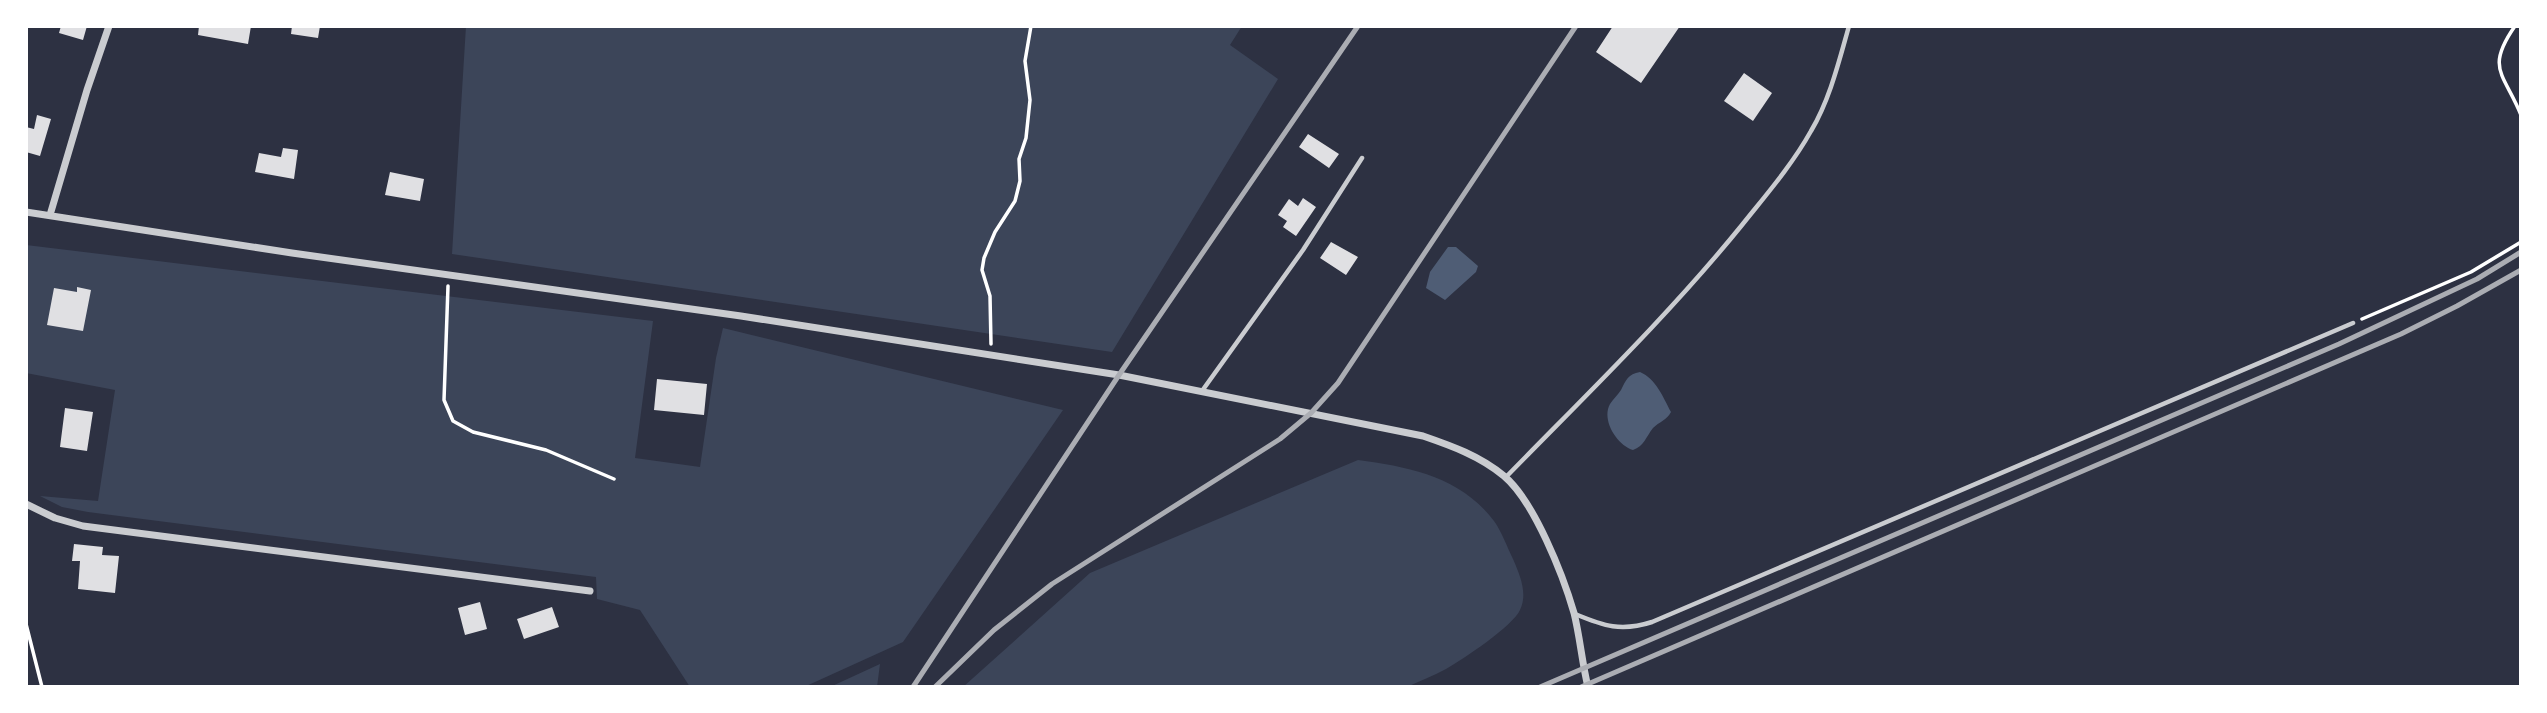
<svg xmlns="http://www.w3.org/2000/svg" width="2547" height="713" viewBox="0 0 2547 713" font-family="'Noto Sans',sans-serif">
	<style>
		.green { fill: #3c4559 }
		.water { fill: #4f5d75 }
		.building { fill: #e0e0e3 }
		.lines { fill: none; stroke-linecap: round; stroke-linejoin: round }
		.path { stroke: #fff; stroke-width: 3.5 }
		.service { stroke: #caccd0; stroke-width: 4.5 }
		.minor { stroke: #caccd0; stroke-width: 7 }
		.rail { stroke: #abadb3; stroke-width: 5 }
	</style>
	<rect width="100%" height="100%" fill="#2d3142"/>
	<path class="green" d="M466,26h776l-12,19 48,34 -166,273 -660,-98z
		M26,245l627,76 -18,137 65,9 16,-109 7,-30 340,82 -160,232 -99,45h-114l-50,-77 -43,-11 -1,-22 -508,-65 -26,-5 -22,-11 58,5 17,-111 -89,-17z
		M1358,460c52,7 103,17 136,61 8,11 13,26 19,38 7,16 15,35 7,51 -7,16 -58,50 -74,59 -13,7 -27,12 -39,18h-444l127,-114z
		M880,664l-3,23h-47z"/>
	<path class="water" d="M1448,247h8l22,19 -2,6 -31,28 -19,-12 4,-16z
		M1640,372c16,7 23,25 31,40 -4,8 -12,10 -18,16 -7,9 -9,18 -20,22 -16,-5 -32,-30 -23,-46 3,-5 8,-9 11,-14 5,-10 7,-16 19,-18z"/>
	<path class="building" d="M61,26h26l-4,14 -24,-7z
		M199,26h52l-3,18 -50,-9z
		M292,26h28l-2,12 -27,-4z
		M1613,26h67l-39,57 -45,-31z
		M1744,73l28,20 -19,28 -29,-20z
		M37,115l14,4 -11,37 -14,-4v-25l8,2z
		M1308,134l31,20 -10,14 -30,-21z
		M283,148l15,2 -4,29 -39,-7 4,-19 22,4z
		M390,172l34,7 -4,22 -35,-6z
		M1303,198l13,9 -20,29 -13,-9 4,-6 -9,-6 11,-16 9,7z
		M1331,242l27,15 -12,18 -26,-17z
		M77,287l14,3 -8,41 -36,-6 7,-37 23,4z
		M657,379l50,5 -3,31 -50,-5z
		M65,408l28,4 -6,39 -27,-4z
		M74,544l29,3 -1,8 17,1 -4,37 -37,-4 2,-28h-8z
		M480,602l7,27 -22,6 -7,-27z
		M552,607l7,20 -35,12 -7,-20z"/>
	<g class="lines">
		<path class="path" d="M2515,26c-30,43 -11,47 6,89
			M448,286l-4,114 9,21 20,11 73,18 68,29
			M2362,319l109,-47 50,-30
			M991,344l-1,-48 -8,-26 2,-12 11,-26 20,-31 5,-20 -1,-22 7,-21 4,-38 -5,-39 6,-35
			M26,624l16,63"/>
		<path class="service" d="M1202,391l101,-141 59,-92
			M1506,477c80,-82 163,-162 236,-252 24,-30 50,-60 69,-94 19,-32 28,-70 38,-105
			M1575,614c29,12 46,18 77,8l701,-299"/>
		<path class="minor" d="M26,212l266,41 449,63 378,59 304,61c29,10 57,20 81,40 30,25 59,99 70,137 6,24 8,50 14,74
			M50,215l37,-125 22,-64
			M26,504l29,14 28,8 507,65"/>
		<path class="rail" d="M913,687l206,-312 239,-349
			M935,687l59,-57 58,-46 228,-145 31,-26 27,-30 238,-357
			M1540,687l799,-343 138,-65 44,-27
			M1581,687l820,-353 56,-28 64,-36"/>
	</g>
	<rect width="2547" height="713" fill="none" stroke="#ffffff" stroke-width="56"/>
</svg>
